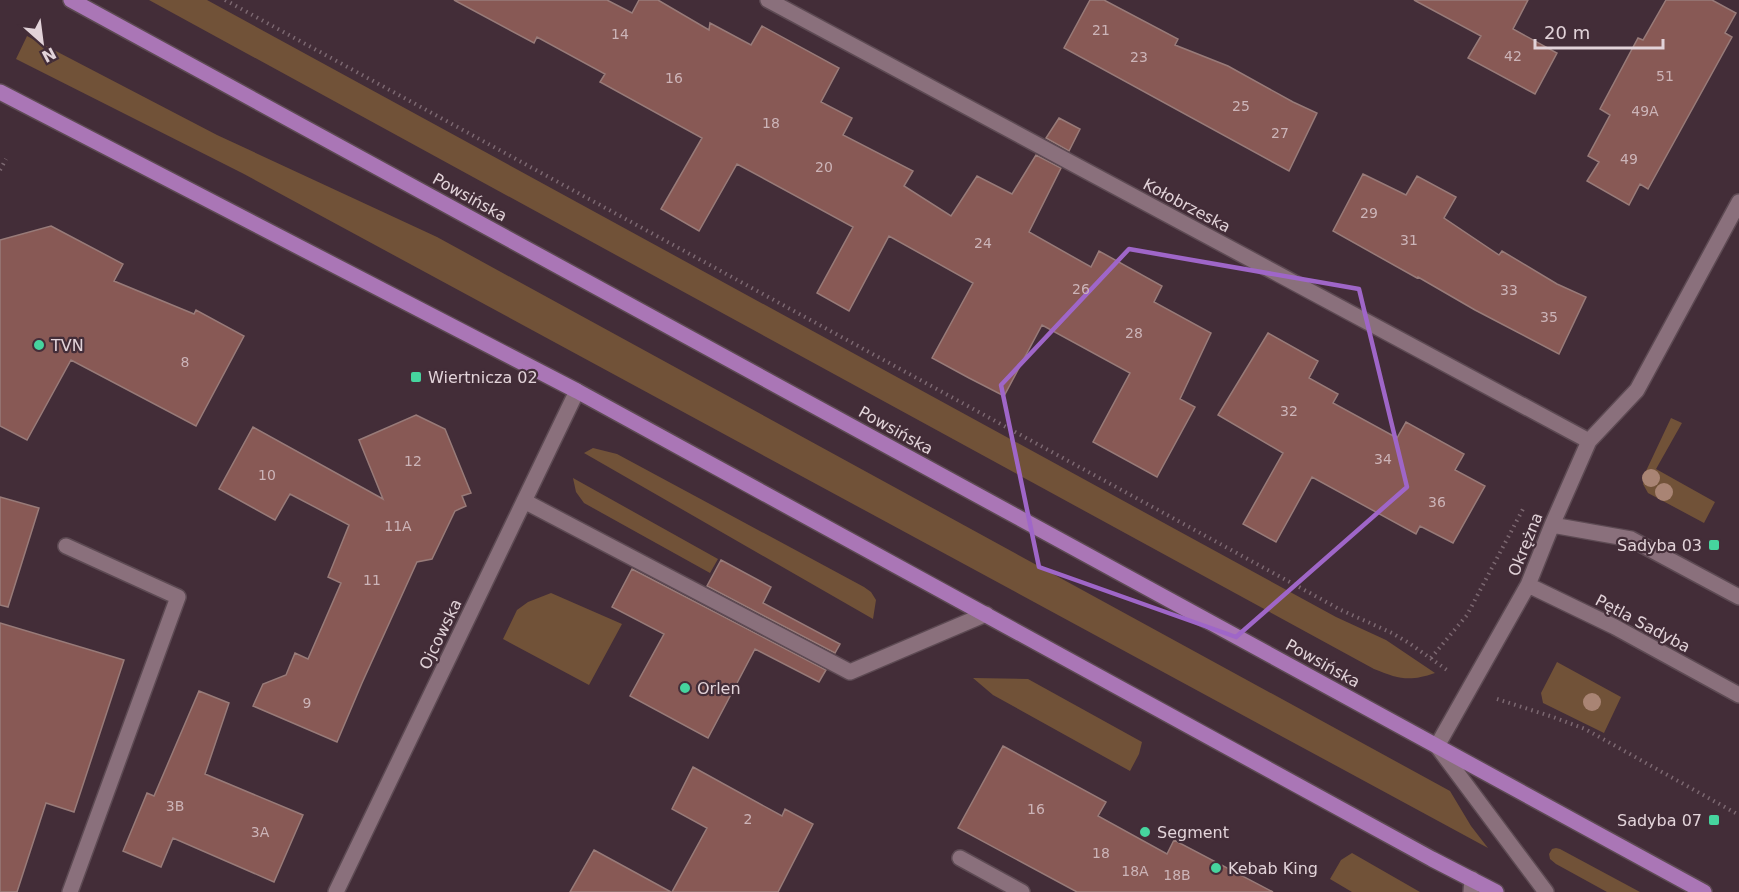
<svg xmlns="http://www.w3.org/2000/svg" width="1739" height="892" viewBox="0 0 1739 892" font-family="'DejaVu Sans',sans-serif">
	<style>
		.green { fill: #715238 }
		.building { fill: #885955; stroke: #987b79; stroke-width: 1.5 }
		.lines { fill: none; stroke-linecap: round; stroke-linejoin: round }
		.minor-casing { stroke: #5d4a53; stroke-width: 18 }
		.major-casing { stroke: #5d4a53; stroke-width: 18 }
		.path { stroke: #7c6871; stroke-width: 4; stroke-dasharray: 1.5 4.5; stroke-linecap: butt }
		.minor { stroke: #8a707c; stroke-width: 15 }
		.major { stroke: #aa76b6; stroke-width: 15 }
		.tree { fill: #a98474 }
		.marked { fill: none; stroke: #9f66c8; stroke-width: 4.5; stroke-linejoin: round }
		.poi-dot { fill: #46d49e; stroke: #432d38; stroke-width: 2 }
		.labels { text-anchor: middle; stroke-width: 4.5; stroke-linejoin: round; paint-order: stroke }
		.number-label { font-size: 14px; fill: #ccb4b8 }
		.street-label { font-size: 16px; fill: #e2d3d9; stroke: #432d38 }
		.poi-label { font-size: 16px; fill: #e2d3d9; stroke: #432d38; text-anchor: start }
	</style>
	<rect width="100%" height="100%" fill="#432d38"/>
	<path class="green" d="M149,0h58l1129,617 50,23 49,33c-26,9 -36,6 -61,-4z
		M27,36l190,99 220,102 1013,554 21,35 17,22 -1244,-674 -228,-115z
		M1671,418l11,5 -26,46 59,33 -11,21 -56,-30 -5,-9 3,-13z
		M593,448l24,6 247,133 7,5 5,8 -3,19 -289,-166z
		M573,478l145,81 -8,14 -126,-70 -8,-11z
		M551,593l71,31 -33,61 -86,-46 14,-29 11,-8z
		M1557,662l64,35 -17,36 -61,-30 -2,-10z
		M973,678l55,1 114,63 -3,12 -9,17 -137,-76z
		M1556,848l4,1 80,43h-33l-51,-28 -6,-5 -1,-5 3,-5z
		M1352,853l68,39h-68l-22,-13 11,-19z"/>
	<path class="building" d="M454,0h153l25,13 7,-13h19l51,30 1,-7 41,22 11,-19 77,42 -18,34 31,16 -9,17 70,36 -9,15 47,30 26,-40 35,18 24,-39 25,13 -32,64 62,35 8,-16 63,35 -8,16 57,31 -31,66 15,8 -38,70 -64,-35 37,-69 -88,-48 -38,71 -35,-18 -37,-20 41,-75 -84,-47 -40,75 -32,-18 36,-66 -116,-63 -38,67 -38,-22 41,-71 -102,-56 5,-8 -68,-37 -3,6z
		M1090,0h14l74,39 -3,6 53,21 65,36 24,11 -28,58 -225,-123z
		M1414,0h114l-15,29 44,24 -22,41 -67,-36 13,-22z
		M1666,0h46l24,13 -11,20 7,4 -84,152 -8,-5 -11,21 -42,-24 12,-19 -11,-6 22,-41 -10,-6 38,-71 5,2z
		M1059,118l21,11 -11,22 -23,-13z
		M1363,174l43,21 11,-19 39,21 -12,21 55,37 3,-4 55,33 29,13 -27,57 -84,-44 -57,-33 -1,1 -84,-47z
		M51,226l72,38 -9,17 80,33 2,-4 48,26 -48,90 -125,-66 -44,80 -27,-14v-186z
		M1268,333l50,28 -9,17 29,16 -5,9 64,35 9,-16 58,32 -9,16 30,16 -32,57 -33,-17 -4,8 -104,-57 -36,65 -33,-18 40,-71 -65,-38z
		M416,415l29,14 26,64 -9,3 4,10 -11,5 -23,48 -15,3 -55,121 -25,59 -84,-36 10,-22 23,-9 9,-22 13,6 33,-76 -13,-6 21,-52 -59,-31 -15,26 -56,-31 34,-62 130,72 -24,-59z
		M0,497l39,11 -31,99 -8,-2z
		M721,560l50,27 -8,16 77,41 -5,9 -128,-67z
		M632,569l194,101 -7,12 -64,-33 -47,89 -78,-42 34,-62 -52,-27z
		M0,623l124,37 -50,152 -28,-9 -29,89h-17z
		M199,691l30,12 -24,71 98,41 -29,67 -101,-44 -12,29 -38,-16 24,-58 7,3z
		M1003,746l103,56 -8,14 69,38 7,-14 99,52h-196l-119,-64z
		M693,767l89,49 3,-7 28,15 -35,68h-106l35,-64 -35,-19z
		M594,850l77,42h-101z"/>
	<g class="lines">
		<defs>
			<path id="minor" d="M768,0l821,441
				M524,501l326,171 136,-58
				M1552,525l79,14 108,58
				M66,546l112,51 -108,295
				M1528,585l87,42 124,68
				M960,858l62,34
				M336,892l241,-501
				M1471,892l1,-13
				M1546,892l-109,-146 91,-161 24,-60 37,-84 48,-51 102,-188"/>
			<path id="major" d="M71,0l1633,892
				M0,92l577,299 855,468 64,33"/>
		</defs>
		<use href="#minor" class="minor-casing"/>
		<use href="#major" class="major-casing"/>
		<path class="path" d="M225,0l1116,610 51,23 17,10 38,27
			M0,170l6,-11
			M1431,658l36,-43 56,-106
			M1497,699l56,18 32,12 154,86"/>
		<use href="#minor" class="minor"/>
		<use href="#major" class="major"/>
	</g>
	<g class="tree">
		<circle cx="1651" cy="478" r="9"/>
		<circle cx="1664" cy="492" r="9"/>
		<circle cx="1592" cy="702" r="9"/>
	</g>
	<path class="marked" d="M1129,249l230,40 48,198 -171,150 -197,-70 -38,-182z"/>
	<g class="poi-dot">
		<circle cx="39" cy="345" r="6"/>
		<rect x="410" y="371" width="12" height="12" rx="3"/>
		<rect x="1708" y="539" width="12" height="12" rx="3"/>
		<circle cx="685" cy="688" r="6"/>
		<rect x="1708" y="814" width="12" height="12" rx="3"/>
		<circle cx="1145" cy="832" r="6"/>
		<circle cx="1216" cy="868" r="6"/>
	</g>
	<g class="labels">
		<g class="number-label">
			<text x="1101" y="35">21</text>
			<text x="620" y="39">14</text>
			<text x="1513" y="61">42</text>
			<text x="1139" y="62">23</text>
			<text x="1665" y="81">51</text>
			<text x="674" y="83">16</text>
			<text x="1241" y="111">25</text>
			<text x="1645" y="116">49A</text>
			<text x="771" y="128">18</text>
			<text x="1280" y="138">27</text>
			<text x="1629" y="164">49</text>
			<text x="824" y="172">20</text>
			<text x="1369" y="218">29</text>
			<text x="1409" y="245">31</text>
			<text x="983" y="248">24</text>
			<text x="1081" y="294">26</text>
			<text x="1509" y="295">33</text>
			<text x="1549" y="322">35</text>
			<text x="1134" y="338">28</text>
			<text x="185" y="367">8</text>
			<text x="1289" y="416">32</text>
			<text x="1383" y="464">34</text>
			<text x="413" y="466">12</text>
			<text x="267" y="480">10</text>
			<text x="1437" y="507">36</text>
			<text x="398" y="531">11A</text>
			<text x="372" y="585">11</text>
			<text x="307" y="708">9</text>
			<text x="175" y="811">3B</text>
			<text x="1036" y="814">16</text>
			<text x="748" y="824">2</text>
			<text x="260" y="837">3A</text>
			<text x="1101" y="858">18</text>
			<text x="1135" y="876">18A</text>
			<text x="1177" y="880">18B</text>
		</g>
		<g class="street-label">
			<text transform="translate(470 197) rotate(29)" y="6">Powsińska</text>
			<text transform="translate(1187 205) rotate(28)" y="6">Kołobrzeska</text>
			<text transform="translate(896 430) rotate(29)" y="6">Powsińska</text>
			<text transform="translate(1525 544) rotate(-68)" y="6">Okrężna</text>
			<text transform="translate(1643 623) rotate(28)" y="6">Pętla Sadyba</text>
			<text transform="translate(440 634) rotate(-64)" y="6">Ojcowska</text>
			<text transform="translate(1323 663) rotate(29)" y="6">Powsińska</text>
		</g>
		<g class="poi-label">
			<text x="51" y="351">TVN</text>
			<text x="428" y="383">Wiertnicza 02</text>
			<text x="1702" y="551" text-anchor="end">Sadyba 03</text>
			<text x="697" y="694">Orlen</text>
			<text x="1702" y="826" text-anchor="end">Sadyba 07</text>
			<text x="1157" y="838">Segment</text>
			<text x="1228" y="874">Kebab King</text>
		</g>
	</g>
	<g transform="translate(42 42) rotate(152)" stroke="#432d38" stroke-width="4.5" paint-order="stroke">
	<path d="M0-4.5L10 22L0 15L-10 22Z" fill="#e2d3d9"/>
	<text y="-9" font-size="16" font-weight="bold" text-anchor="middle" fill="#e2d3d9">N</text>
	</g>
	<path d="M1535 39v9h128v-9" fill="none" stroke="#e2d3d9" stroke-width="3"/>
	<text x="1544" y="39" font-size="18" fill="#e2d3d9" stroke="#432d38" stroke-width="4.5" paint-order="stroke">20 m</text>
</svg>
